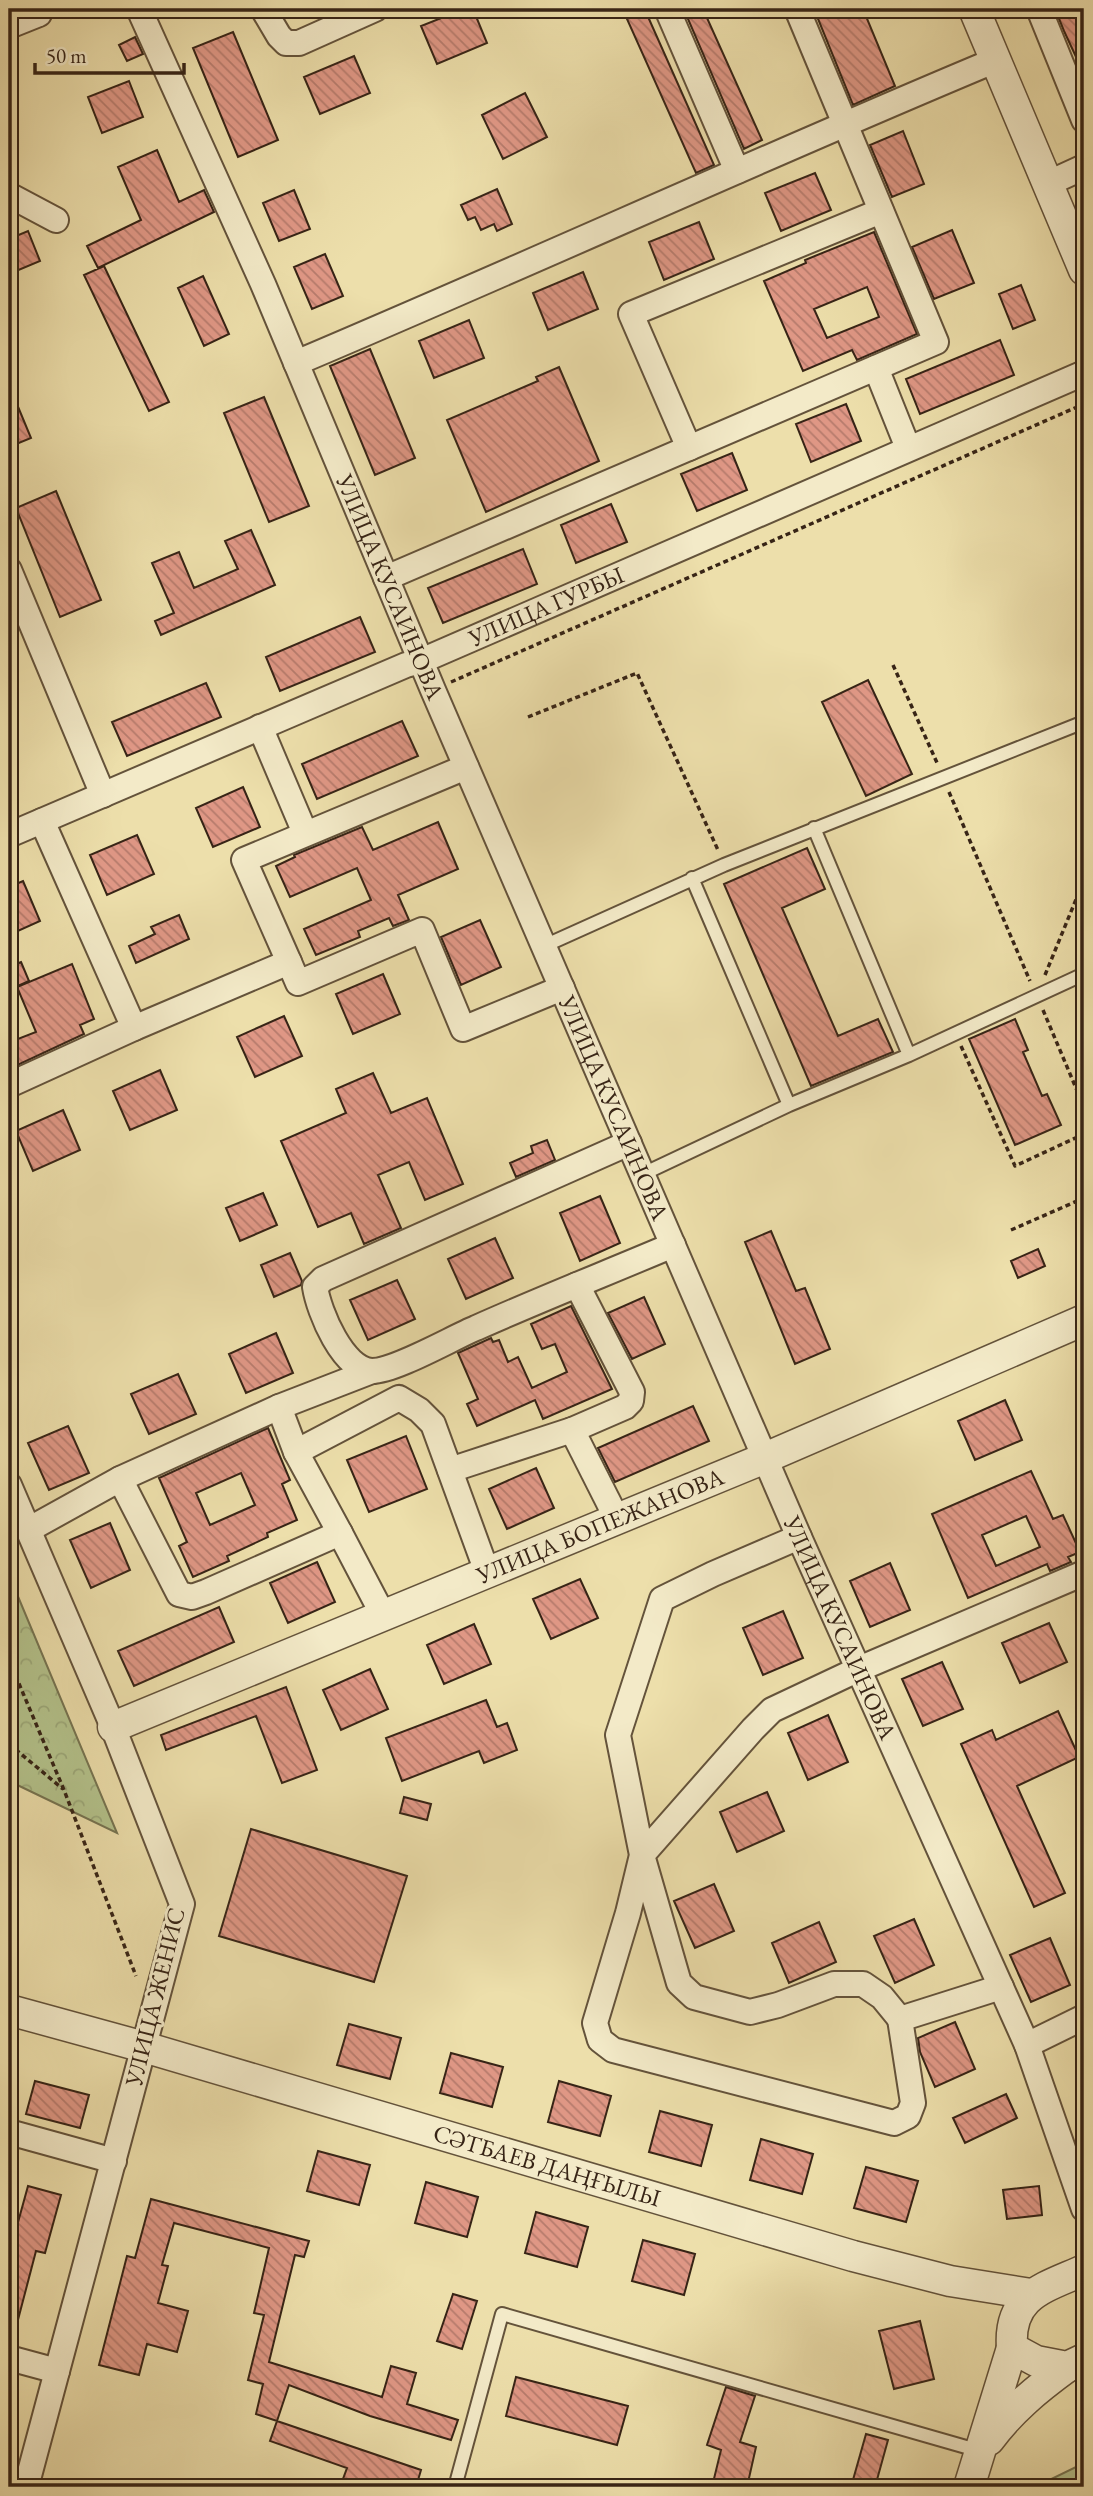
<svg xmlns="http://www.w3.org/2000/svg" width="1093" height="2496" viewBox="0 0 1093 2496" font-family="'EB Garamond',serif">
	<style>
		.forest { fill: url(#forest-crowns); stroke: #767451; stroke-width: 2 }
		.pitch { fill: #b4c38c; stroke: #767451; stroke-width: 2 }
		.building { fill: url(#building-back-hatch); stroke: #372416; stroke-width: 2; fill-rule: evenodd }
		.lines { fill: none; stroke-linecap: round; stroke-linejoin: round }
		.service-casing { stroke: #64533b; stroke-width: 16 }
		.minor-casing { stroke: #64533b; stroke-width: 28 }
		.tertiary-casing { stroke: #64533b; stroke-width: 33 }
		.path { stroke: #372416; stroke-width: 3.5; stroke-dasharray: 5 3.5; stroke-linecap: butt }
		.service { stroke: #f3eac8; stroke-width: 12 }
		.minor { stroke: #f3eac8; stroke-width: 24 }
		.tertiary { stroke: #f3eac8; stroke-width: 30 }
		.labels { text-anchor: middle; stroke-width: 6; stroke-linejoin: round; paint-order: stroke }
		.street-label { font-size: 24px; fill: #372416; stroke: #f3eac8 }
	</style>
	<defs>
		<pattern id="forest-crowns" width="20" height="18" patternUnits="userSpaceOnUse" patternTransform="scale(1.75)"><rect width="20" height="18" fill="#b4c38c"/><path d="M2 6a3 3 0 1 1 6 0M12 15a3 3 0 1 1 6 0" fill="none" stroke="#9ba778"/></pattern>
		<pattern id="building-back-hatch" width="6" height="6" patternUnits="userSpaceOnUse" patternTransform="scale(1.75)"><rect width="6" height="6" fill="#df9785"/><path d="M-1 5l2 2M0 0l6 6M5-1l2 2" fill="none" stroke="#b67b6c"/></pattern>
	</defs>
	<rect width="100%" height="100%" fill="#eddfab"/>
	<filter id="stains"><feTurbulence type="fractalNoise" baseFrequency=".00286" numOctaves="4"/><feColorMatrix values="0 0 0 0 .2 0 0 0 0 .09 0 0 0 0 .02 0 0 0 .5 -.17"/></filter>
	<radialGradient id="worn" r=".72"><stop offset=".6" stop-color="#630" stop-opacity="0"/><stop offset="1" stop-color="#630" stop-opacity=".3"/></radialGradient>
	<path class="forest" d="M9,1575l108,258 -108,-52z"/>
	<path class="pitch" d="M1084,2463v24h-49z"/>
	<path class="building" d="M464,9h9l14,34 -50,21 -16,-38z
		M692,9h11l59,131 -18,9 -59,-137z
		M814,9h49l32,77 -42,19z
		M1055,9h29v65l-20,-43z
		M645,10l69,155 -18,8 -69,-154z
		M233,32l45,108 -40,17 -45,-109z
		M135,37l8,17 -16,7 -8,-16z
		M354,56l16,37 -50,21 -16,-37z
		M129,81l14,36 -41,16 -14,-36z
		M525,93l22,44 -44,22 -21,-44z
		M903,131l21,53 -32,13 -22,-52z
		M157,150l22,52 25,-12 10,22 -116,56 -11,-22 54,-26 -23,-53z
		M815,173l16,37 -50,21 -16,-38z
		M497,189l15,35 -15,7 -3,-7 -13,6 -6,-13 -7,3 -7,-15z
		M294,190l16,39 -31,12 -16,-38z
		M699,222l15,37 -50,21 -15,-38z
		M952,230l22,53 -40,16 -22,-52z
		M28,231l12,30 -31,13v-35z
		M874,232l43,102 -60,26 -5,-10 -49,21 -39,-90 42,-18 -1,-3zM867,287l12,30 -52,21 -13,-29z
		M325,254l18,42 -31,13 -18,-42z
		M104,266l65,136 -20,9 -65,-136z
		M583,272l15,37 -50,21 -15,-37z
		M203,276l26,58 -25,12 -26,-58z
		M1021,285l14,35 -22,9 -14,-35z
		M469,320l15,38 -50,20 -15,-37z
		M1000,340l14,35 -94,39 -14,-35z
		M370,349l45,109 -40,17 -45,-109z
		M559,367l40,94 -113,51 -39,-92 91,-39 -2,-4z
		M9,385l22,53 -22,9z
		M264,397l45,109 -40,16 -45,-109z
		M846,404l15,37 -50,21 -15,-38z
		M732,453l15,37 -50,21 -16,-37z
		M56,491l45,109 -41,17 -44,-109z
		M611,504l16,38 -51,21 -15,-38z
		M251,530l24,55 -114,50 -6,-14 19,-8 -22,-50 27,-11 15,36 44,-19 -13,-28z
		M523,549l14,35 -94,39 -15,-35z
		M360,617l15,35 -95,39 -14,-34z
		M868,680l44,94 -46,22 -44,-94z
		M206,683l15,34 -94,39 -15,-34z
		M402,721l16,35 -101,43 -15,-35z
		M243,787l17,40 -47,20 -17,-39z
		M438,822l20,47 -60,26 11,25 -16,6 -4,-8 -31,13 2,6 -44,18 -12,-26 67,-29 -14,-32 -67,29 -14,-31 19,-9 -1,-2 68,-28 11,23z
		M137,835l17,39 -47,21 -17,-40z
		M807,848l18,41 -43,19 56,128 40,-17 15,33 -82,34 -87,-202z
		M23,881l17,40 -31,14v-48z
		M179,915l10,24 -53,24 -7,-17 26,-12 -4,-7z
		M480,920l21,47 -40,18 -20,-48z
		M21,962l8,19 -20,9v-23z
		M72,964l22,55 -14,6 4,9 -75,35v-15l5,-2 -4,-10 26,-10 -19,-45z
		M383,974l17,40 -47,20 -17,-40z
		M284,1016l18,40 -47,21 -18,-40z
		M1015,1019l13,31 -5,2 19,44 5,-2 14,31 -46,20 -46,-106z
		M160,1070l17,40 -47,20 -17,-39z
		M373,1073l18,40 36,-15 36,86 -38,16 -16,-38 -31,13 23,53 -37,16 -13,-31 -33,14 -37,-86 65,-28 -10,-24z
		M63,1110l17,40 -47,21 -17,-40z
		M547,1140l8,20 -39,17 -6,-14 23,-10 -2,-7z
		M263,1193l14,32 -37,16 -14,-33z
		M600,1196l20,47 -40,18 -20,-48z
		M771,1231l25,60 9,-3 25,61 -35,15 -50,-122z
		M495,1238l18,40 -47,21 -18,-40z
		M1038,1249l7,17 -27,12 -7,-17z
		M290,1253l12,28 -1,4 -27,12 -13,-32z
		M397,1280l18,39 -47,21 -18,-40z
		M644,1297l21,47 -33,15 -24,-46z
		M571,1306l41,83 -69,30 -8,-19 -58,26 -10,-22 11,-5 -20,-46 33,-15 2,4 6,-2 9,22 10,-5 14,31 35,-16 -12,-28 -13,5 -11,-25z
		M276,1333l17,40 -47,20 -17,-39z
		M178,1374l18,40 -47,20 -18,-40z
		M1005,1400l17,40 -47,20 -17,-39z
		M693,1406l16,35 -94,41 -17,-34z
		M68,1426l21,47 -40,17 -21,-47z
		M268,1428l22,52 -8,4 15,36 -30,13 1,4 -41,19 2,5 -36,16 -14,-31 8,-4 -28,-64zM241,1473l14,32 -45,20 -14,-32z
		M406,1436l21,53 -58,23 -22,-52z
		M536,1468l18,40 -47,21 -18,-40z
		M1031,1471l22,48 10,-4 17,37 -12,5 3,5 -21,9 -3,-7 -79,34 -36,-84zM1026,1516l14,31 -44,19 -14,-31z
		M110,1523l20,47 -39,18 -21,-48z
		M317,1562l18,40 -47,21 -18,-40z
		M890,1563l20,47 -40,17 -20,-46z
		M580,1579l18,39 -47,21 -18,-40z
		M219,1607l15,35 -100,44 -16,-35z
		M783,1611l20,47 -40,17 -20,-47z
		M1049,1623l18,39 -47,21 -18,-40z
		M474,1624l17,40 -47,20 -17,-39z
		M942,1662l21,47 -40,17 -21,-47z
		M370,1669l18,40 -47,21 -18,-40z
		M286,1687l31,83 -35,13 -26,-67 -90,34 -5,-15z
		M486,1700l11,27 10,-4 10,27 -33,13 -5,-12 -77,30 -16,-43z
		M1058,1711l21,46 -62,29 48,107 -31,14 -73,-163 31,-14 4,10z
		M828,1715l20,47 -40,18 -20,-47z
		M767,1792l17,39 -47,21 -17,-40z
		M404,1797l27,7 -4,16 -27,-7z
		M251,1829l156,47 -33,106 -155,-46z
		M714,1884l20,47 -39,17 -21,-47z
		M914,1919l20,46 -39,18 -21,-47z
		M819,1922l17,40 -47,21 -17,-40z
		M1050,1938l20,47 -39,17 -21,-47z
		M955,2022l20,47 -40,18 -15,-35 -2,-14z
		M349,2024l52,14 -11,41 -53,-14z
		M451,2053l52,14 -11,40 -52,-14z
		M35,2081l54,14 -9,33 -54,-14z
		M559,2081l52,15 -11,40 -52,-14z
		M1006,2094l11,24 -52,25 -12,-25z
		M660,2111l52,14 -11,41 -52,-14z
		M761,2139l52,15 -11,40 -52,-14z
		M318,2151l52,14 -11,40 -52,-14z
		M866,2167l52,14 -12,41 -52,-14z
		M426,2182l52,15 -11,40 -52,-14z
		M28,2186l33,9 -16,58 -9,-2 -22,84h-5v-80z
		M1039,2186l3,29 -35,4 -4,-29z
		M151,2199l158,42 -5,16 -9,-2 -26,107 113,35 9,-31 25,7 -9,31 51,16 -7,20 -81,-24 -81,-31 -12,36 -21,-7 7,-30 -15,-4 16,-65 -10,-2 15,-65 -95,-25 -12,42 6,1 -10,37 30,8 -11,41 -30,-8 -8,31 -40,-10 28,-109 8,2z
		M536,2212l52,15 -11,40 -52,-14z
		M643,2240l52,14 -11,41 -52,-14z
		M453,2294l24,7 -15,48 -25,-8z
		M920,2321l14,58 -40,10 -15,-58z
		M516,2377l112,29 -11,39 -111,-29z
		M726,2387l29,9 -15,46 16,5 -9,40h-35l9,-37 -14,-5z
		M277,2421l144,49 -5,17h-76l7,-19 -77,-27z
		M866,2434l22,6 -13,47h-24z"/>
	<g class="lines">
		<defs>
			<path id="service" d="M692,878l97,227
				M544,946l180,-81 360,-143
				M909,1055l175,-81
				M643,1174l146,-69 120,-50 -95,-227
				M455,2487l47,-173 478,137"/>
			<g id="minor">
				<path id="s1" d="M139,9l124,275 170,406 366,847 228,508 57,164"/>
				<path d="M263,9l16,27 7,7h13l76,-34"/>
				<path d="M667,9l70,162"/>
				<path d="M1039,9l45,111"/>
				<path d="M9,26l30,-12"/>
				<path d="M1049,183l35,-16"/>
				<path d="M9,195l47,25"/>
				<path d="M296,363c234,-99 465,-205 700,-303"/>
				<path d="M876,368l32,80"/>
				<path d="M689,448l-58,-134 250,-103"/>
				<path d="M9,570l94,225"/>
				<path d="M386,578l550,-236 -139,-333"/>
				<path d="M260,727l45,106"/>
				<path id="s2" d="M9,835l397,-170 15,-4 663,-288"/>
				<path d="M289,962l-45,-102 222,-93"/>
				<path d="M134,1028l155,-66 9,21 124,-53 41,99 99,-41"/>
				<path d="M9,1085l125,-57 -92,-207"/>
				<path d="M629,1143l-306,136 -8,8c4,25 28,83 57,84 23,0 80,-33 104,-43 65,-29 131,-55 197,-83"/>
				<path d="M572,1430l45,89"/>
				<path d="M296,1452l103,-54 20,12 14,14 54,148"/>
				<path d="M450,1470l122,-40 53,-23 6,-6 1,-9 -55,-107"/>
				<path d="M120,1479l159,-72"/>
				<path d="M9,1485l104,242 69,177 -156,583"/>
				<path d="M28,1530l92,-51 59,115 13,3 14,-5 134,-59 43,82"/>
				<path d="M340,1533l-44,-81 -17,-45 93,-36"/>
				<path d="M799,1537l-86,37 -51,25 -44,136 24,120 -14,58 -33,110 5,17 13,10 281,73 14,-7 5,-13 -13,-84 101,-32"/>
				<path d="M900,2019l-18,-22 -19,-13h-29l-56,21 -28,7 -56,-15 -15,-14 -37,-128 111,-126 19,-19 87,-41 225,-96"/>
				<path d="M1027,2045l57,-28"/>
				<path d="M9,2132l105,29"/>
				<path d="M9,2358l48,13"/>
			</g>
			<g id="tertiary">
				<path d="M974,9l110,261"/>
				<path id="s3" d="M113,1727l652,-269 319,-138"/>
				<path id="s4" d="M9,2010l135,37 709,209 97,25 81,13"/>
				<path d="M1084,2270c-40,18 -76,25 -72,78l24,13 31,6 17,-8"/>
				<path d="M989,2440c22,-30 48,-51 78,-73"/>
				<path d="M969,2487l43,-139"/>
			</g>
		</defs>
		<use href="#service" class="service-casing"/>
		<use href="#minor" class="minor-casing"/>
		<use href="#tertiary" class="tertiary-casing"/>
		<path class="path" d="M893,665l45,100
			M451,682l626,-275 7,15
			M528,717l109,-44 81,177
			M949,792l81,189
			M1045,975l39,-95
			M1043,1010l41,97
			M961,1046l54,120 69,-32
			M1011,1230l73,-32
			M9,1660l55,130 72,186
			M9,1744l54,45"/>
		<use href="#service" class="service"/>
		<use href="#minor" class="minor"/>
		<use href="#tertiary" class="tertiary"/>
	</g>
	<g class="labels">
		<g class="street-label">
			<text dy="8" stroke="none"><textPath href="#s1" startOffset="630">УЛИЦА КУСАИНОВА</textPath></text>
			<text dy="8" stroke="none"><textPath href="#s2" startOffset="584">УЛИЦА ГУРБЫ</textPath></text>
			<text dy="8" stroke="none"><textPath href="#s1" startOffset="1197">УЛИЦА КУСАИНОВА</textPath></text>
			<text dy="8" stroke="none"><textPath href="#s3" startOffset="527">УЛИЦА БОПЕЖАНОВА</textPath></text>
			<text dy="8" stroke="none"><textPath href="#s1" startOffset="1764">УЛИЦА КУСАИНОВА</textPath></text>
			<text transform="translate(155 1997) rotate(-76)" y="8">УЛИЦА ЖЕНИС</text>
			<text dy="8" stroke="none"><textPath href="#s4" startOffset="560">СӘТБАЕВ ДАҢҒЫЛЫ</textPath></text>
		</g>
	</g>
	<rect width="1093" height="2496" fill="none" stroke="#eddfab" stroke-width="35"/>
	<rect x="10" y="10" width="1072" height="2475" fill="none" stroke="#372416" stroke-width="3.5"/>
	<rect x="18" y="18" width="1058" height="2461" fill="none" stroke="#372416" stroke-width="2"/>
	<path d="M35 63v10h149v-10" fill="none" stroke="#372416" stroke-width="3.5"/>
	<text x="46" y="63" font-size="21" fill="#372416" stroke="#f3eac8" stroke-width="5" paint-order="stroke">50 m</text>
	<rect width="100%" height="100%" filter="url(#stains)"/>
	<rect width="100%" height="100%" fill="url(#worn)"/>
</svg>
